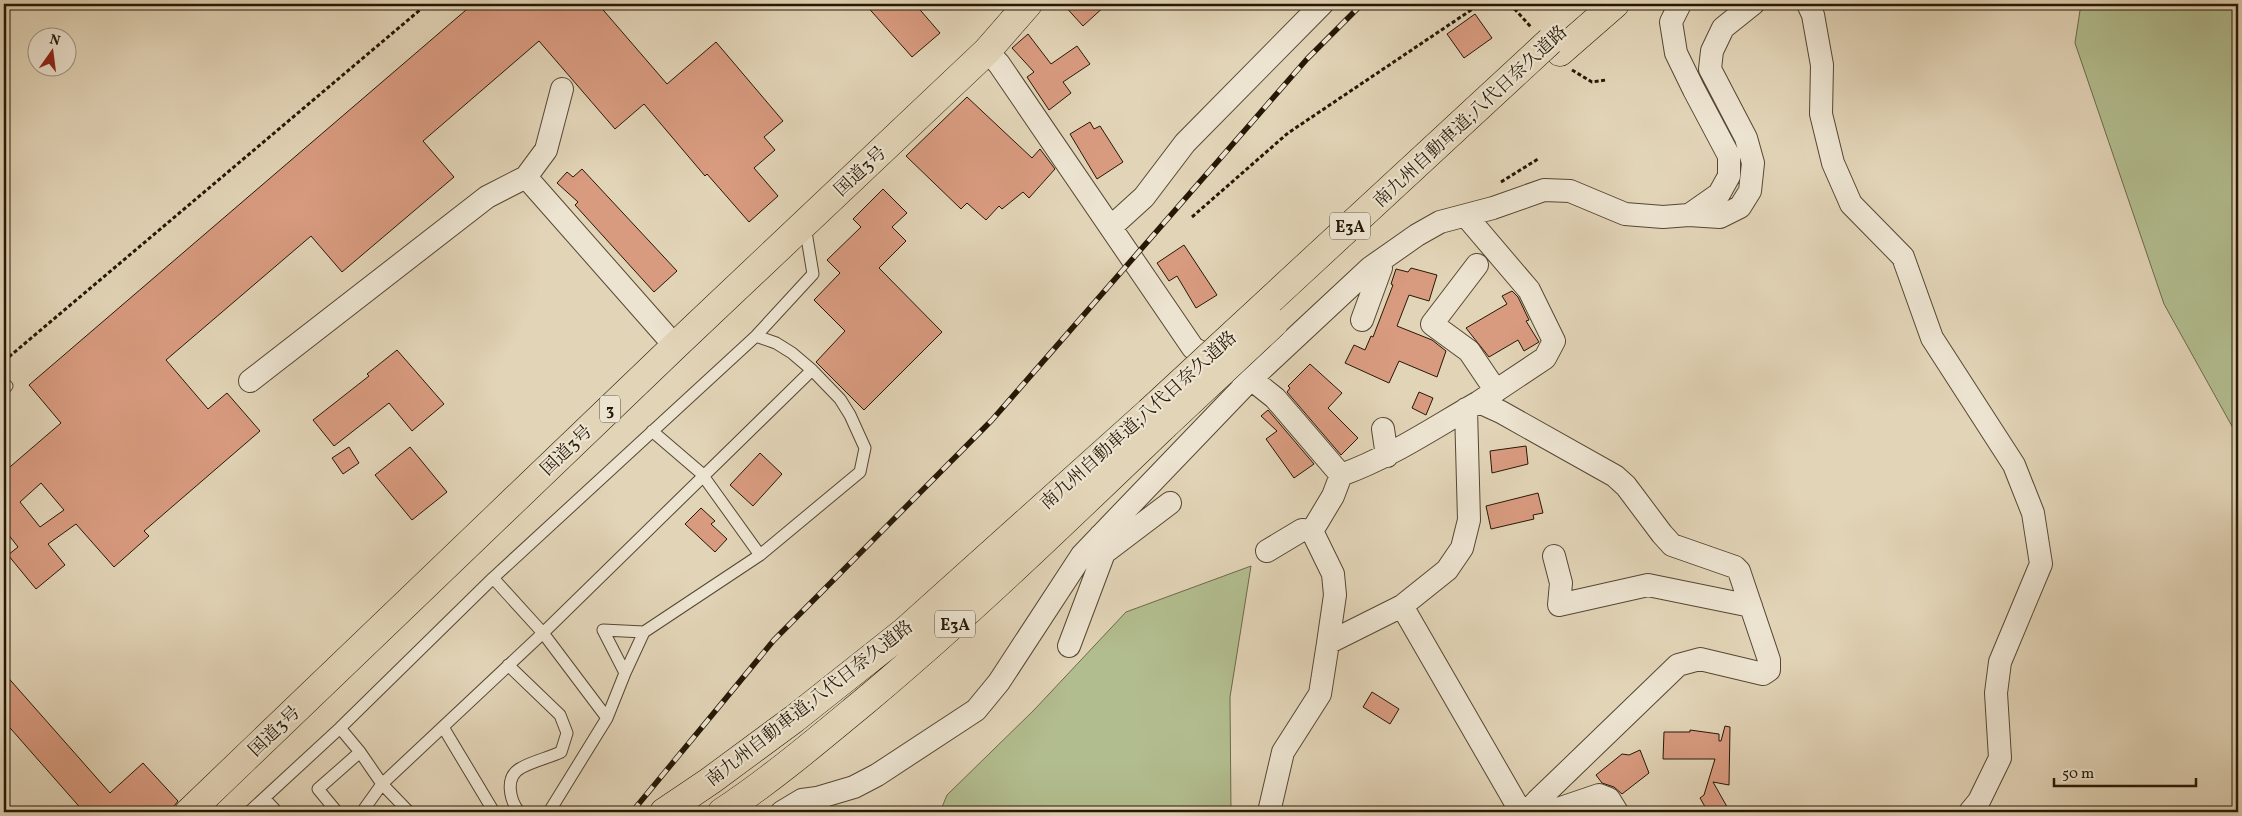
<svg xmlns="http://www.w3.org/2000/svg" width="2242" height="816" viewBox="0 0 2242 816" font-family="Vollkorn,'Noto Serif JP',serif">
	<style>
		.green { fill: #b2bd8f; stroke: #6c6a4a }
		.building { fill: #d99b80; stroke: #261805; fill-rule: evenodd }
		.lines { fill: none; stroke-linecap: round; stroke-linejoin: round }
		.lane-casing { stroke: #554732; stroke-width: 13 }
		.street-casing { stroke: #554732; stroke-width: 24 }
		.highway-casing { stroke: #261805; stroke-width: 29 }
		.path { stroke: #261805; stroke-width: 3; stroke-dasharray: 4 2.5; stroke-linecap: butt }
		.lane { stroke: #ece3d0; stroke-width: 11 }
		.street { stroke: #ece3d0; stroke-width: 22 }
		.highway { stroke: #e2d4b7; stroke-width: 28 }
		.rail-casing { stroke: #261805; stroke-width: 5.5 }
		.rail { stroke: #ece3d0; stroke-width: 4; stroke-dasharray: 11; stroke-linecap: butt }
		.highway-bridge-casing { stroke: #261805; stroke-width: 29; stroke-linecap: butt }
		.highway-bridge { stroke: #e2d4b7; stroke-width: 28 }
		.labels { text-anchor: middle; stroke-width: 4.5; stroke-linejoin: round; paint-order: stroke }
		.shield { fill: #ece3d0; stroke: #615542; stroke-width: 1 }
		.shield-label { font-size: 16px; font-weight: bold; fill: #261805 }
		.street-label { font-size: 18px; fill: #261805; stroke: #ece3d0 }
	</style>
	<rect width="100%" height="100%" fill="#e2d4b7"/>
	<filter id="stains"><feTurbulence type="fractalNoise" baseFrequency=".004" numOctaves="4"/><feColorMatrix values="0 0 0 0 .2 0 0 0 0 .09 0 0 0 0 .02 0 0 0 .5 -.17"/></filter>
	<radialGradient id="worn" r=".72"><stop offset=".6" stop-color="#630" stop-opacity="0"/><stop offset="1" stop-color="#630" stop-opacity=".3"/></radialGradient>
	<path class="green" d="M2081,4h157v433l-74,-133 -89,-261z
		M1251,566l-21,131 1,115h-291l7,-17 87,-85 92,-98z"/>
	<path class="building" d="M473,4h125l69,80 49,-42 67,79 -19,16 11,13 -21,18 24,28 -29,26 -42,-48 -2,2 -61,-72 -29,25 -76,-88 -116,100 31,36 -112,95 -31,-36 -145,124 42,49 19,-16 33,38 -116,100 5,5 -35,31 -38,-43 -28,20 17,21 -29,24 -28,-34 10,-8 -14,-18v-57l57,-49 -32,-38zM41,483l23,27 -24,17 -20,-25z
		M865,4h50l25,29 -28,24z
		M1063,4h44l-24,22z
		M1475,14l17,24 -28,20 -17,-24z
		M1028,34l23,30 26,-18 13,18 -27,18 8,11 -22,17 -22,-33 7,-5 -22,-24z
		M967,97l65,61 8,-9 15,20 -26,29 -6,-6 -21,17 -3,-3 -13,14 -19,-17 -6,6 -55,-53z
		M1090,122l4,7 6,-3 23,36 -26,17 -27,-45z
		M582,169l95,102 -23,21 -79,-87 3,-3 -21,-19 10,-11 6,5z
		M883,189l24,24 -15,14 14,14 -27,27 63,64 -78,78 -48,-48 29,-31 -31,-31 26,-27 -13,-13 34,-33 -8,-8z
		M1184,245l33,50 -21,13 -19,-32 -8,5 -12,-18z
		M1411,268l26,7 -8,26 -20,-6 -12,31 35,14 14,11 -9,26 -38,-16 -10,22 -44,-20 9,-18 11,5 6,-14 2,1 20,-52 -2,-1 5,-15 12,3z
		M1512,291l6,6 11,23 -3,1 13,21 -15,9 -6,-11 -29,17 -23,-29 41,-24 -5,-8z
		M397,350l47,54 -32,27 -23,-28 -55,43 -21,-26 56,-44 -2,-2z
		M1310,364l32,29 -14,15 30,30 -17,17 -54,-63 3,-4 -2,-2z
		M1419,392l14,6 -7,17 -14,-7z
		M1268,410l46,54 -20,14 -28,-39 11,-8 -16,-15z
		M1526,446l2,18 -36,9 -2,-22z
		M349,447l10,16 -16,11 -11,-16z
		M410,447l37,45 -35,28 -37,-45z
		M760,453l22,21 -29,32 -23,-21z
		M1538,493l5,20 -10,2 1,4 -43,10 -5,-23z
		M701,508l14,13 -4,3 16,15 -12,13 -30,-28z
		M4,673l106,120 33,-30 35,38 -3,4 -7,7h-84l-80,-91z
		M1372,692l27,17 -9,15 -27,-17z
		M1725,726l5,1 -1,58 -16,-3 17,30h-22l-8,-14 4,-3 11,-36h-52l1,-27h26v-2l29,4v7h2z
		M1640,750l9,23 -27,21 -8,-7 -12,-4 -6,-8 26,-21 7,1z"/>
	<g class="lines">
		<defs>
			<path id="lane" d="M4,389l3,-3
				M652,431l49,42 59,82
				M493,578l50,55 64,85
				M508,665l52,50 7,18 -6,19c-13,6 -28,9 -40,16 -17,9 -11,32 -2,44
				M625,673l-22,-43 41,2
				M443,727l51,85
				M340,728l20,24 22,32 27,28
				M264,798l13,14
				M249,812l91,-84 153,-150 263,-242 57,-62 -8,-48
				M337,812l-19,-23 42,-37
				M362,812l20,-28 161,-151 269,-263
				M549,812l58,-94 18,-45 19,-41 116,-77 100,-83 5,-24 -15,-33 -10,-16 -28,-29 -20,-17 -16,-10 -20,-7"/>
			<path id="street" d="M1680,4l-9,18 5,31 18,37 35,66v20l-10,18 -30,21
				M1808,4l5,11 9,50 -1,49 12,49 18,41 52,53 29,81 82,127 19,48 8,51 -41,98 -4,31 4,65 -21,43 -9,11
				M987,51l12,13 194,284 58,31 24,19 66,77
				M526,177l149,169
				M1466,216l63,74 25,51 -9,17 -66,44
				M1111,227l33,-30 41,-54 137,-139
				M1477,265l-45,59 37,27 27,40
				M1362,320l19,-52 -1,-7
				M250,381l237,-184 39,-20 20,-27 16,-61
				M1383,429l4,27
				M1341,475c50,-18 92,-47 138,-73l22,10 114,64 11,10 36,48 10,11 63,22 4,4 30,89v10l-6,4 -63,-15 -22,6 -141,136 -10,11
				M1100,536l4,17 66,-50
				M1267,551l35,-21 10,1
				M1554,556l7,27 -2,22 89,-20 103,21
				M1402,606l119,206
				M1328,643l74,-37 45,-36 15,-22 7,-28 -3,-111
				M1069,646l35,-93
				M782,812l20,-12 15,-2 37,-11 23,-12 99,-65 23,-28 83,-127 169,-176 119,-111 47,-33 23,-13 53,-14 51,-18 26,1 55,23 38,3 26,-2 31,2 20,-10 10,-16 3,-28 -7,-25 -36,-69 2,-18 11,-23 30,-24
				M1269,812l14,-60 37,-58 8,-51 7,-48 -2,-21 -21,-43 21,-35 8,-21
				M1549,812l50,-17 10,4 8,13"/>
			<path id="highway" d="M1560,52l55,-48
				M189,812l486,-466 312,-295 41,-47
				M664,812l46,-31 84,-62 111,-88 244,-219
				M722,812c50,-33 97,-73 143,-111 104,-87 201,-181 299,-275"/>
		</defs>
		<use href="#lane" class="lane-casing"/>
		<use href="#street" class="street-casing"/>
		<use href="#highway" class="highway-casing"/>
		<path class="path" d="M1510,4l21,23
			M1572,70l20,12 14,-2
			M1501,182l37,-23
			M1192,217l96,-84 192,-129
			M4,361l423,-357"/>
		<use href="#lane" class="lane"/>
		<use href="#street" class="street"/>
		<use href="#highway" class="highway"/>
		<defs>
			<path id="rail" d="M632,812l142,-172 218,-220 315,-361 55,-55"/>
		</defs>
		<use href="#rail" class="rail-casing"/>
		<use href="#rail" class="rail"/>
		<defs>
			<path id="highway-bridge" d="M1149,412l401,-371
				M1164,426l110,-103"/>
		</defs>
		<use href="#highway-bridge" class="highway-bridge-casing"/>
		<use href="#highway-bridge" class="highway-bridge"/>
	</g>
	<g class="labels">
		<g class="shield">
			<rect x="1330" y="212.5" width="40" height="27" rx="4"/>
			<rect x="600" y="395.5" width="20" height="27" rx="4"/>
			<rect x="935" y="610.5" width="40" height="27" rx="4"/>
		</g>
		<g class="shield-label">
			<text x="1350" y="232">E3A</text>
			<text x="610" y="415">3</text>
			<text x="955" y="630">E3A</text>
		</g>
		<g class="street-label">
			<text transform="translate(1470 116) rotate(-43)" y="6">南九州自動車道;八代日奈久道路</text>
			<text transform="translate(860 171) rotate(-43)" y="6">国道3号</text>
			<text transform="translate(1138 420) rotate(-42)" y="6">南九州自動車道;八代日奈久道路</text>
			<text transform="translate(566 450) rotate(-44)" y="6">国道3号</text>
			<text transform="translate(809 703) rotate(-38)" y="6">南九州自動車道;八代日奈久道路</text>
			<text transform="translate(274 731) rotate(-44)" y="6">国道3号</text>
		</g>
	</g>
	<rect width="2242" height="816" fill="none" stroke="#e2d4b7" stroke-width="20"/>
	<rect x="5" y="5" width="2232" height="806" fill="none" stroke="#261805" stroke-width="2.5"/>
	<rect x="10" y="10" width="2222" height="796" fill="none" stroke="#261805"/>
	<g transform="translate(52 52) rotate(14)"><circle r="24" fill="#ece3d0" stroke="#9d927f"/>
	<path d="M0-4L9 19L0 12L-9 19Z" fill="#8f2418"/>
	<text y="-8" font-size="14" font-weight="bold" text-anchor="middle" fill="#261805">N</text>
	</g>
	<path d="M2054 778v8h142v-8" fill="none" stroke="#261805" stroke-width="2.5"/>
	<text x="2062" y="778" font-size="15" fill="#261805" stroke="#ece3d0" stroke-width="4" paint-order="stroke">50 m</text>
	<rect width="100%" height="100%" filter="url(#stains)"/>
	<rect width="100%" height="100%" fill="url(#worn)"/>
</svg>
